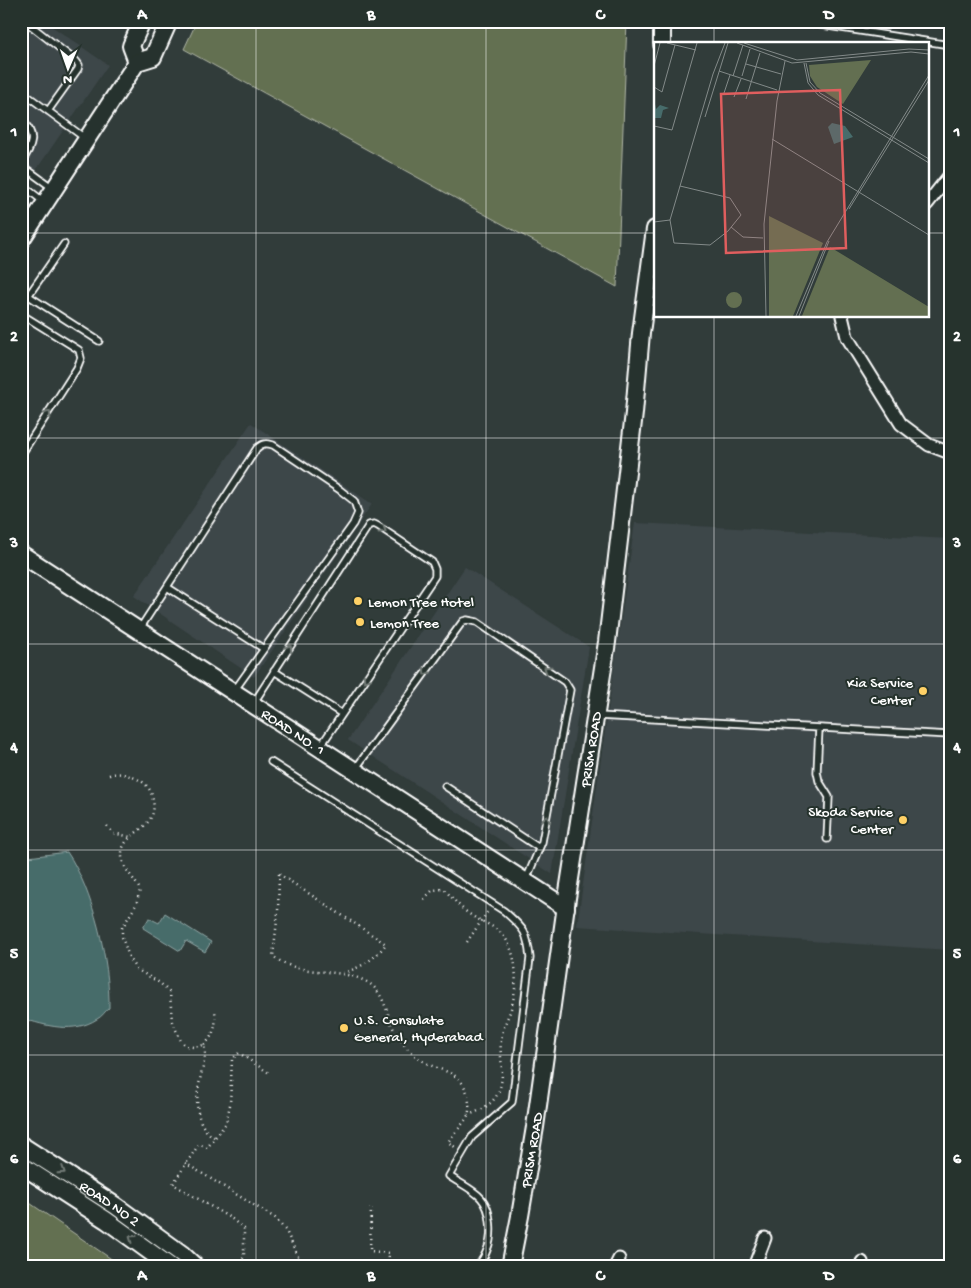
<svg xmlns="http://www.w3.org/2000/svg" width="971" height="1288" viewBox="0 0 971 1288" font-family="'Gochi Hand',sans-serif">
	<style>
		.built { fill: #3e474a }
		.green { fill: #636f51; stroke: #b1b7a8 }
		.water { fill: #476c6b; stroke: #91a7a6 }
		.lines { fill: none; stroke-linecap: round; stroke-linejoin: round }
		.lane-casing { stroke: #fff; stroke-width: 9 }
		.street-casing { stroke: #fff; stroke-width: 15 }
		.secondary-casing { stroke: #fff; stroke-width: 20 }
		.path { stroke: #fff; stroke-width: 2.5; stroke-dasharray: 1 4; stroke-linecap: butt }
		.lane { stroke: #26332d; stroke-width: 5.5 }
		.street { stroke: #26332d; stroke-width: 11 }
		.secondary { stroke: #26332d; stroke-width: 16 }
		.oneway { stroke: #727a76 }
		.grid { fill: none; stroke: #fff; stroke-width: 1; stroke-opacity: 0.55 }
		.poi-dot { fill: #ffd166; stroke: #26332d; stroke-width: 2 }
		.labels { text-anchor: middle; stroke-width: 4; stroke-linejoin: round; paint-order: stroke }
		.poi-label { font-size: 15px; fill: #fff; stroke: #26332d; text-anchor: start }
		.street-label { font-size: 15px; fill: #fff; stroke: #26332d }
		.inset-road { fill: none; stroke: #838a89; stroke-width: 1 }
		.view { fill: #e05e5e; fill-opacity: 0.15; stroke: #e05e5e; stroke-width: 2.5 }
		.inset-edge { fill: none; stroke: #fff; stroke-width: 2.5 }
		.neatline { fill: none; stroke: #fff; stroke-width: 2 }
		.grid-label { font-size: 16px; text-anchor: middle; font-weight: bold; fill: #fff }
	</style>
	<rect width="100%" height="100%" fill="#313c3a"/>
	<filter id="ink" filterUnits="userSpaceOnUse"><feTurbulence type="fractalNoise" baseFrequency=".02" numOctaves="2"/><feDisplacementMap in="SourceGraphic" scale="10" xChannelSelector="R" yChannelSelector="G"/><feConvolveMatrix kernelMatrix="1 2 1 2 8 2 1 2 1" color-interpolation-filters="sRGB"/></filter>
	<g filter="url(#ink)">
		<path class="built" d="M21,21h23l64,44 -87,127z
			M251,423l121,81 -118,173 -120,-81z
			M635,523l315,16v411l-373,-24z
			M465,567l124,80 -37,227 -204,-134z"/>
		<path class="green" d="M197,21h430l-10,266 -433,-238z
			M21,1197l102,70h-102z"/>
		<path class="water" d="M67,852c26,38 43,110 42,156 -4,3 -7,9 -12,11 -23,15 -51,7 -76,-1v-160z
			M165,913l46,29 -6,10 -19,-11 -6,10 -37,-23 6,-10 10,5z"/>
		<g class="lines">
			<defs>
				<path id="lane" d="M25,21l51,40 3,4 -1,4 -30,42
					M796,21l154,24
					M21,91l65,48
					M21,120c17,14 11,27 0,43
					M21,165l33,24
					M21,184l23,18
					M21,291l78,50
					M28,296l36,-52
					M21,314l58,36 2,8 -4,10 -56,87
					M167,587l97,62
					M139,630l118,-182c6,-5 9,-5 16,-3l67,45 14,11 4,12 -5,11 -119,167
					M274,671l68,43
					M253,704l116,-179 5,-1 4,2 54,36 3,7v7l-115,171
					M598,716l352,19
					M819,728l-2,44 2,9 10,16 -2,42
					M271,762l233,149c20,18 23,19 26,47l-18,144 -40,35 -23,39c10,7 24,13 32,22 11,12 12,38 6,52 -2,6 -6,12 -10,17
					M356,768l107,-147 4,-1 10,2 88,60 5,8 -28,152 -16,38
					M445,786l94,62"/>
				<path id="street" d="M927,204l23,-29
					M842,316l5,21 54,87 28,21 21,8
					M615,1267l4,-8
					M754,1267l11,-29
					M860,1267l2,-5"/>
				<g id="secondary">
					<path d="M662,21v23"/>
					<path d="M137,62l-6,-16 11,-25"/>
					<path d="M21,240l116,-178 16,-5 16,-36"/>
					<path id="s1" d="M21,554l545,354"/>
					<path id="s2" d="M21,1145l95,61 66,48 14,13"/>
					<path d="M21,1165l85,55 65,47"/>
					<path id="s3" d="M510,1267l10,-51 15,-89 32,-229 40,-256 27,-229 7,-80 14,-104"/>
				</g>
			</defs>
			<use href="#lane" class="lane-casing"/>
			<use href="#street" class="street-casing"/>
			<use href="#secondary" class="secondary-casing"/>
			<path class="path" d="M109,775c10,-3 16,-1 26,3 8,3 15,9 17,18 10,34 -29,34 -30,57 -1,15 12,24 18,37l-4,15 -14,23v9l8,23 6,9 24,14 10,10 2,28 9,20 5,5 7,1 11,-2c3,12 -2,24 -4,35 -5,20 -5,46 14,57
				M107,826l6,7 18,4
				M279,874l-1,38 -5,44c26,22 65,10 94,26 20,11 19,37 31,55 7,10 17,20 28,26 19,10 35,8 42,33 1,5 2,14 0,19 -1,5 -16,21 -20,27l7,5
				M279,874l107,70c-11,15 -26,24 -43,29
				M424,899l9,-9 11,-1c8,8 14,17 24,24 13,10 30,12 39,28 12,21 10,49 3,71 -4,9 -8,19 -9,29 -2,18 5,34 -3,52 -6,12 -18,18 -30,22
				M467,942l21,-31
				M204,1045c10,-9 13,-21 11,-34
				M185,1163l90,55 11,13 17,36
				M371,1208l-1,43 19,2 -1,14
				M237,1267l7,-10v-28l-12,-10 -59,-35 26,-40 8,4 19,-25 4,-18 2,-46 7,-6 30,20"/>
			<use href="#lane" class="lane"/>
			<use href="#street" class="street"/>
			<use href="#secondary" class="secondary"/>
		</g>
		<defs><path id="oneway-chevron" d="M-2-3.5L2.5 0L-2 3.5" fill="none" stroke-width="1.6" stroke-linecap="round" stroke-linejoin="round" transform="scale(1.25)"/></defs>
		<g class="oneway">
			<use href="#oneway-chevron" transform="translate(48 414) rotate(-57)"/>
			<use href="#oneway-chevron" transform="translate(383 530) rotate(32)"/>
			<use href="#oneway-chevron" transform="translate(289 648) rotate(-57)"/>
			<use href="#oneway-chevron" transform="translate(547 669) rotate(-146)"/>
			<use href="#oneway-chevron" transform="translate(426 672) rotate(126)"/>
			<use href="#oneway-chevron" transform="translate(366 679) rotate(124)"/>
			<use href="#oneway-chevron" transform="translate(546 819) rotate(-79)"/>
			<use href="#oneway-chevron" transform="translate(62 1171) rotate(33)"/>
			<use href="#oneway-chevron" transform="translate(132 1238) rotate(-144)"/>
		</g>
	</g>
	<path class="grid" d="M256,21v1246M486,21v1246M714,21v23M21,233h634M927,233h23M714,316v951M21,438h929M21,644h929M21,850h929M21,1055h929"/>
	<g class="poi-dot">
		<circle cx="358" cy="601" r="5"/>
		<circle cx="360" cy="622" r="5"/>
		<circle cx="923" cy="691" r="5"/>
		<circle cx="903" cy="820" r="5"/>
		<circle cx="344" cy="1028" r="5"/>
	</g>
	<g class="labels">
		<g class="poi-label">
			<text x="368" y="606">Lemon Tree Hotel</text>
			<text x="370" y="627">Lemon Tree</text>
			<text x="913" y="687" text-anchor="end">Kia Service<tspan x="913" dy="17">Center</tspan></text>
			<text x="893" y="816" text-anchor="end">Skoda Service<tspan x="893" dy="17">Center</tspan></text>
			<text x="354" y="1024">U.S. Consulate<tspan x="354" dy="17">General, Hyderabad</tspan></text>
		</g>
		<g class="street-label">
			<text dy="5" stroke="none"><textPath href="#s1" startOffset="325">ROAD NO. 1</textPath></text>
			<text dy="5" stroke="none"><textPath href="#s3" startOffset="524">PRISM ROAD</textPath></text>
			<text dy="5" stroke="none"><textPath href="#s3" startOffset="119">PRISM ROAD</textPath></text>
			<text dy="5" stroke="none"><textPath href="#s2" startOffset="106">ROAD NO 2</textPath></text>
		</g>
	</g>
	<g transform="translate(654 42)">
		<rect width="275" height="275" fill="#313c3a"/>
		<path d="M217,18l-28,44 -26,-17 -7,-11 -1,-11zM115,174l54,27 -30,73h-24zM176,205l99,60v9h-127zM72 258a8 8 0 1 1 16 0a8 8 0 1 1-16 0Z" fill="#636f51"/>
		<path d="M0,57l2,10 4,-4 9,3 -6,2 -2,8h-7zM178,81l13,3 8,11 -19,7 -6,-17z" fill="#476c6b"/>
		<path class="inset-road" d="M13,1l29,7M83,1l55,20 119,-11 18,2M90,1l53,17 112,-11 20,1M150,21l4,20 10,12 111,68M152,21l4,19 10,11 109,66M92,22l35,10M0,24l6,-23M65,29l58,19M79,34l10,-31M88,34l8,-27M0,45l8,5 13,-47M70,51l6,-18M80,55l7,-18M92,57l14,-46M51,75l23,-74M0,84l18,4 25,-87M118,97l157,96M26,144l50,12 11,17 -13,16 -18,14 -36,-2 -4,-23 43,-146 12,-31M195,167l80,-129M0,180l16,-2M77,185l12,10 20,1M112,274l-2,-92 13,-123 8,-40M142,274l31,-74 102,-167M145,274l30,-75"/>
		<path class="view" d="M186,48l6,158 -120,5 -5,-159z"/>
		<rect width="275" height="275" class="inset-edge"/>
	</g>
	<rect width="971" height="1288" fill="none" stroke="#26332d" stroke-width="55"/>
	<g transform="translate(68 68) rotate(182)" stroke="#26332d" stroke-width="4" paint-order="stroke">
	<path d="M0-4L9 19L0 12L-9 19Z" fill="#ffffff"/>
	<text y="-8" font-size="14" font-weight="bold" text-anchor="middle" fill="#ffffff">N</text>
	</g>
	<rect x="28" y="28" width="916" height="1232" class="neatline"/>
	<g class="grid-label">
		<text x="142" y="19">A</text>
		<text x="371" y="19">B</text>
		<text x="600" y="19">C</text>
		<text x="829" y="19">D</text>
		<text x="14" y="136">1</text>
		<text x="957" y="136">1</text>
		<text x="14" y="341">2</text>
		<text x="957" y="341">2</text>
		<text x="14" y="547">3</text>
		<text x="957" y="547">3</text>
		<text x="14" y="752">4</text>
		<text x="957" y="752">4</text>
		<text x="14" y="958">5</text>
		<text x="957" y="958">5</text>
		<text x="14" y="1163">6</text>
		<text x="957" y="1163">6</text>
		<text x="142" y="1280">A</text>
		<text x="371" y="1280">B</text>
		<text x="600" y="1280">C</text>
		<text x="829" y="1280">D</text>
	</g>
</svg>
